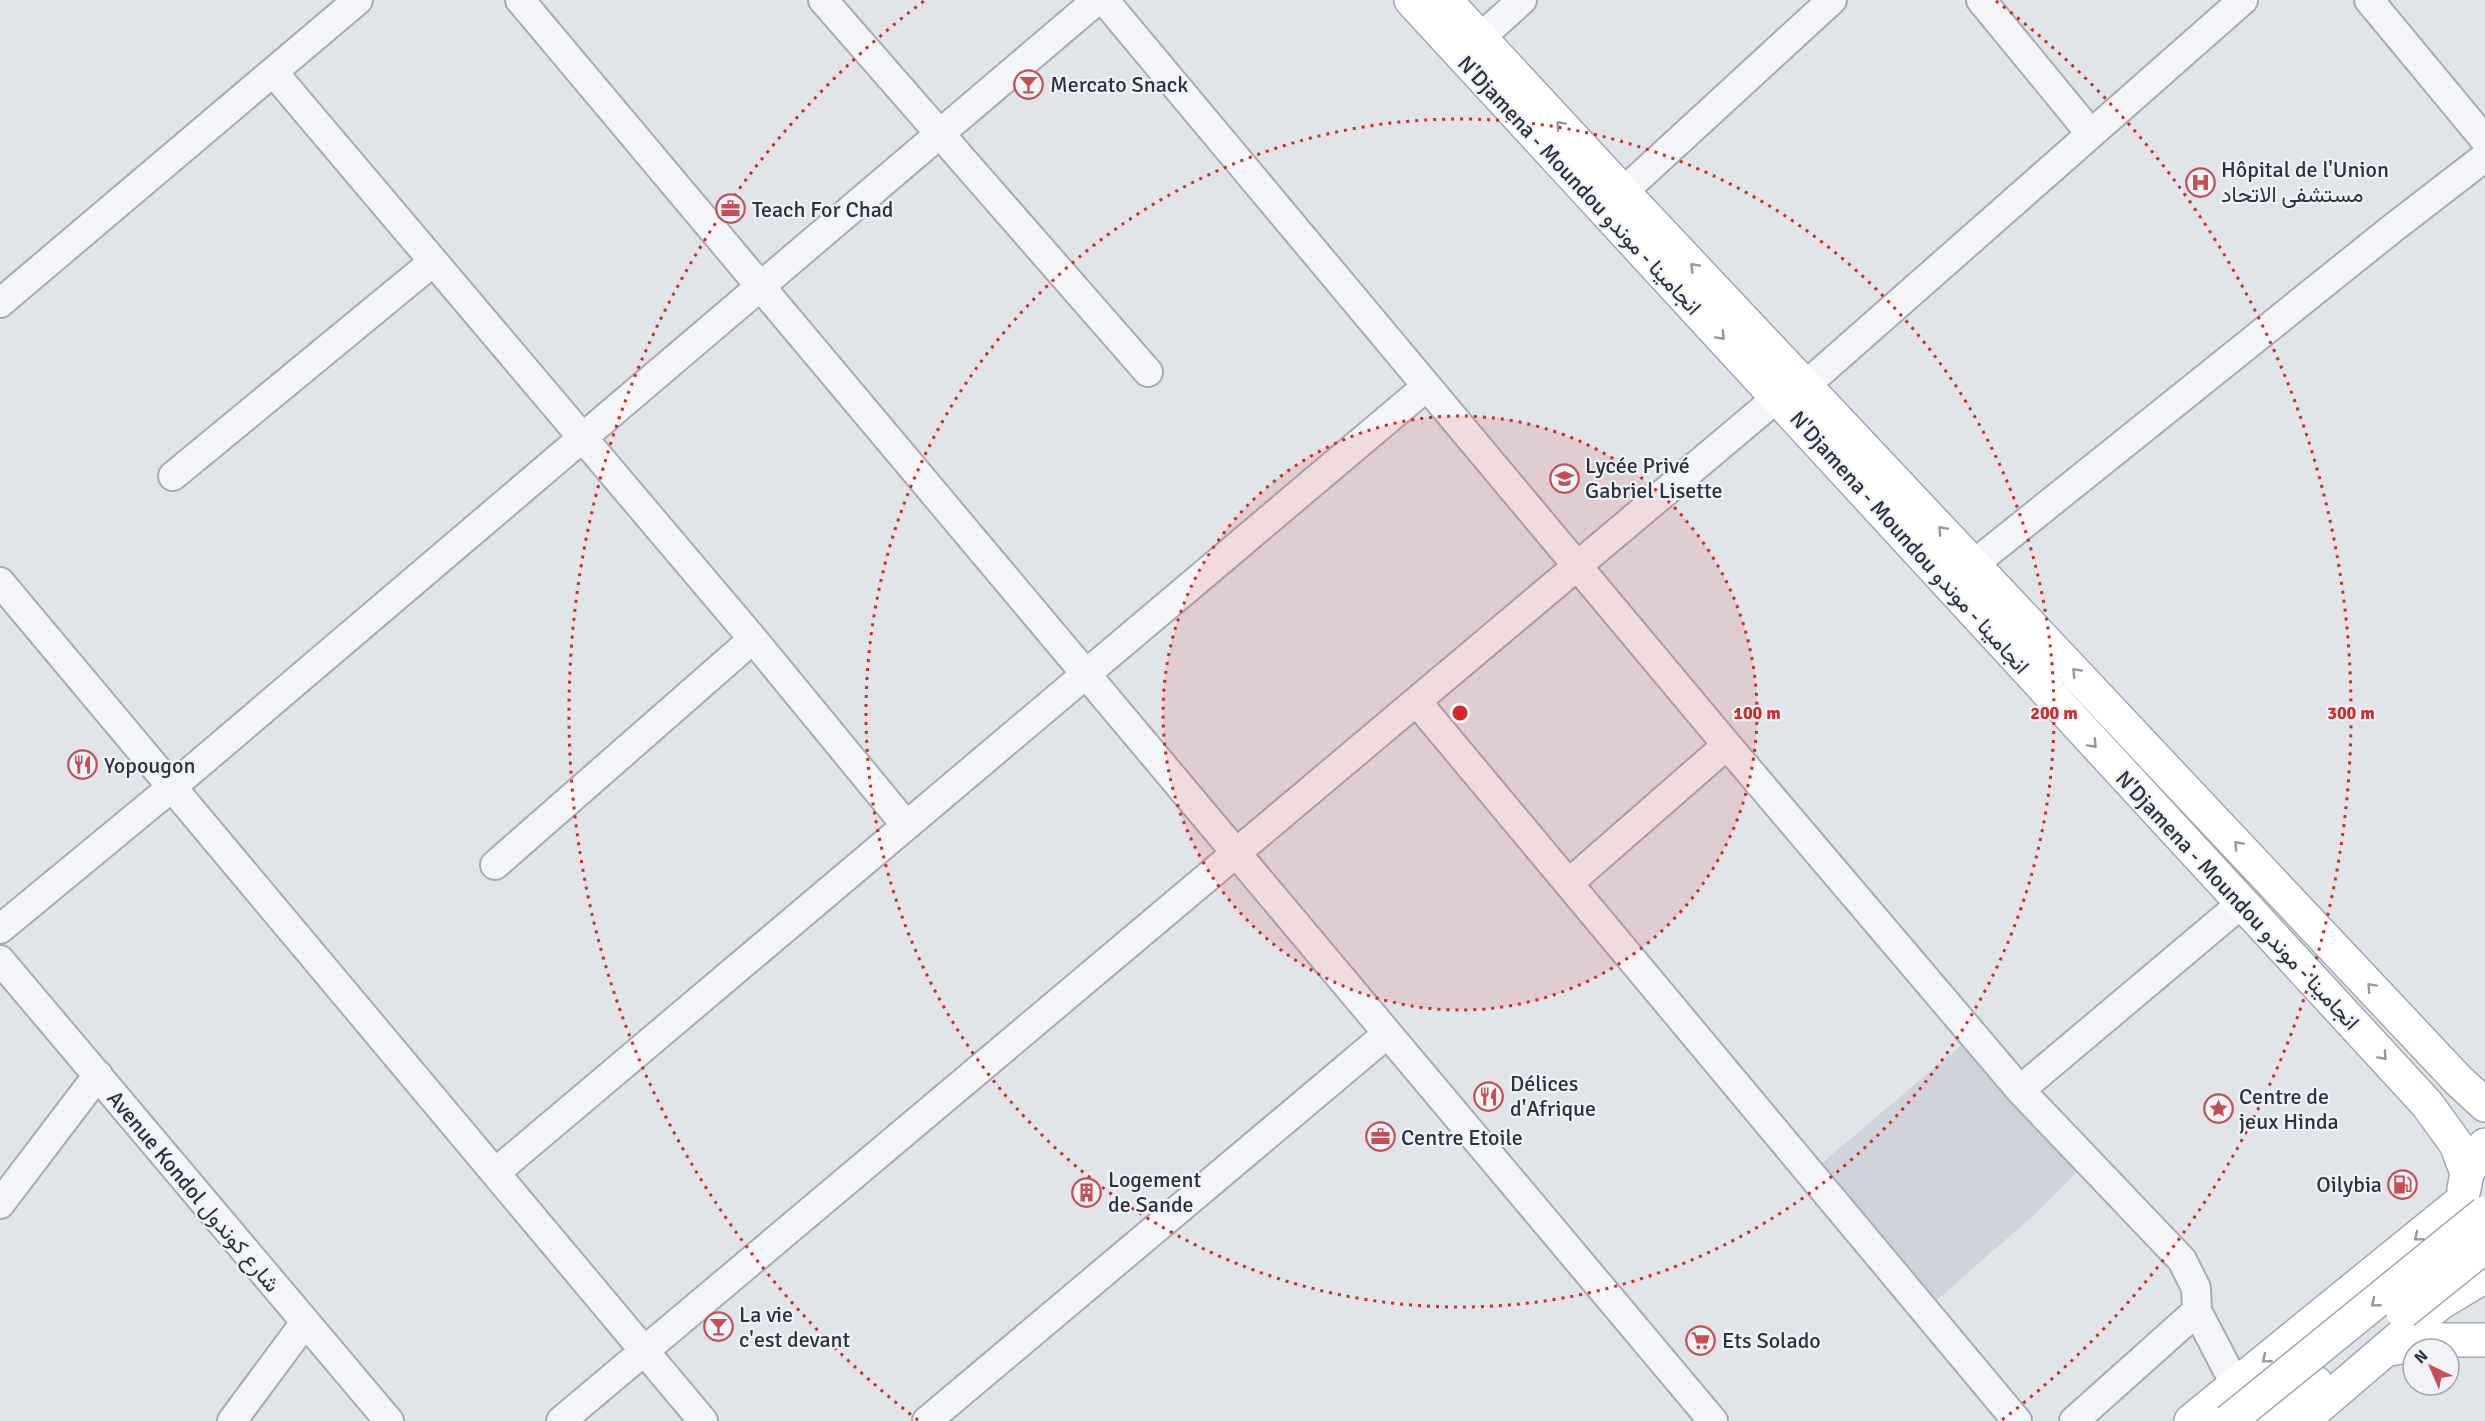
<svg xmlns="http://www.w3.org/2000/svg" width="2485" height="1421" viewBox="0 0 2485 1421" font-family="Signika,Vazirmatn,sans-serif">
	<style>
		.built { fill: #d0d3db }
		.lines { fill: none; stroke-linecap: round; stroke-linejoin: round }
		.minor-casing { stroke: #a7abb3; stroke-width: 32 }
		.major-casing { stroke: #a1a7b4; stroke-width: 36 }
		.minor { stroke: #f4f5f8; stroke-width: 28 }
		.major { stroke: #fff; stroke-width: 33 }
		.major-bridge-casing { stroke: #a1a7b4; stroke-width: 36; stroke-linecap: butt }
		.major-bridge { stroke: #fff; stroke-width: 33 }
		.oneway { stroke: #9598a0 }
		.ring { fill: none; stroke: #d62828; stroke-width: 3; stroke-dasharray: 3 6 }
		.labels { text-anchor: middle; stroke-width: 4.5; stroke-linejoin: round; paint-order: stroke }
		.poi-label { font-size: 22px; fill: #2b3140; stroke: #f1f3f7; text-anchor: start }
		.street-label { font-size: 22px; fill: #2b3140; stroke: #f1f3f7 }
		.centre { fill: #d62828; stroke: #f1f3f7; stroke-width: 3 }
		.ring-label { font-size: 18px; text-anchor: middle; font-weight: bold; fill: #d62828; stroke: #f1f3f7; stroke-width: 4.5; stroke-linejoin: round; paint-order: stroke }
	</style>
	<rect width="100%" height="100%" fill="#e1e4e9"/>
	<path class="built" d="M1966,1041l114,128 -46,46 -97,85 -115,-137z"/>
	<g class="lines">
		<defs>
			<path id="minor" d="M520,0l1193,1421
				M823,0l325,372
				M1104,0l623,745 293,345 162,170 14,28 1,23 38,73
				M1981,0l110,134
				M2369,0l116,140
				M1479,39l43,-39
				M274,73l479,566 152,185
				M1623,192l209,-192
				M0,303l358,-303
				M1806,385l437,-385
				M173,476l260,-214
				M1974,564l419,-336 92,-71
				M0,582l703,839
				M1417,702l600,719
				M495,865l258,-226
				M1569,883l158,-138
				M0,929l172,-142 925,-787
				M0,960l389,461
				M2020,1090l221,-186
				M496,1172l930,-785
				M0,1204l98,-129
				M232,1421l72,-97
				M561,1421l1217,-1024
				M927,1421l460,-387
				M2074,1421l123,-110"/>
			<path id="major" d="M1411,0l1016,1104 29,40 11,29
				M1445,0l178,192 835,888 27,25
				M2464,1189l3,-16 18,-28
				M2390,1349l46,-9h49
				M2191,1421l272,-221
				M2268,1421l48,-38
				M2302,1421l138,-118 45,-27"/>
		</defs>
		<use href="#minor" class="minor-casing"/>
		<use href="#major" class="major-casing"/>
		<use href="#minor" class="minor"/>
		<use href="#major" class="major"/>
		<defs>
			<path id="major-bridge" d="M2403,1312l82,-66
				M2229,1421l256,-208"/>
		</defs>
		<use href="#major-bridge" class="major-bridge-casing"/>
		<use href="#major-bridge" class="major-bridge"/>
	</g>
	<defs><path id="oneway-chevron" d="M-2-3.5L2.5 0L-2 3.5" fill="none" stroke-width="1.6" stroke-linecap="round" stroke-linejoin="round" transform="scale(1.5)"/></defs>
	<g class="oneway">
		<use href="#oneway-chevron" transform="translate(1560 125) rotate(-133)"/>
		<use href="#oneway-chevron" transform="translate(1694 267) rotate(-134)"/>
		<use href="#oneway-chevron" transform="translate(1721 336) rotate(47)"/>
		<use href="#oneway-chevron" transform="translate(1942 530) rotate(-133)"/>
		<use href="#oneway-chevron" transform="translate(2076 672) rotate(-133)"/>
		<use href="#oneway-chevron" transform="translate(2093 744) rotate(47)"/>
		<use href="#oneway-chevron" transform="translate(2238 845) rotate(-133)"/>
		<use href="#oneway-chevron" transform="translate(2371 987) rotate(-133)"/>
		<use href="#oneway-chevron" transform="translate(2383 1056) rotate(47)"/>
		<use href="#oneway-chevron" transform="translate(2418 1237) rotate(141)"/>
		<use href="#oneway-chevron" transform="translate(2375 1303) rotate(141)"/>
		<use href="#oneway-chevron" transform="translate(2266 1359) rotate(141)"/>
	</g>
	<circle cx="1460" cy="713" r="297" fill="#d62828" fill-opacity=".12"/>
	<g class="ring">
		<circle cx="1460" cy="713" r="297"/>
		<circle cx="1460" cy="713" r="594"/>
		<path d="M918 1420A891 891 0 0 1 924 1M1996 1A891 891 0 0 1 2002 1420"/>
	</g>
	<defs>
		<symbol id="bar-ring" viewBox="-11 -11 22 22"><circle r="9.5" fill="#f1f3f7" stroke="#c64f56" stroke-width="1.5"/><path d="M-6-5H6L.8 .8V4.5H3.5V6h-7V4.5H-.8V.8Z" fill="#c64f56"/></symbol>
		<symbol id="hospital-ring" viewBox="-11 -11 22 22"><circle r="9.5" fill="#f1f3f7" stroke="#c64f56" stroke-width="1.5"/><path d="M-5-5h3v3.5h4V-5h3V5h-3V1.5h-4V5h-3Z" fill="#c64f56"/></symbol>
		<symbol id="office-ring" viewBox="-11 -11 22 22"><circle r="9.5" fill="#f1f3f7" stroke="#c64f56" stroke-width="1.5"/><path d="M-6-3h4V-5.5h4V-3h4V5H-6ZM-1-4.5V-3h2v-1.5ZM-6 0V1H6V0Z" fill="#c64f56"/></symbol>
		<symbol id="school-ring" viewBox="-11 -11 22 22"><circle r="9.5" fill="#f1f3f7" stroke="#c64f56" stroke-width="1.5"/><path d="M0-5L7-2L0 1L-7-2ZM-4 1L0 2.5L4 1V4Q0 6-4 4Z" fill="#c64f56"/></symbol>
		<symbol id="restaurant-ring" viewBox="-11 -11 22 22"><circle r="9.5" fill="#f1f3f7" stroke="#c64f56" stroke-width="1.5"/><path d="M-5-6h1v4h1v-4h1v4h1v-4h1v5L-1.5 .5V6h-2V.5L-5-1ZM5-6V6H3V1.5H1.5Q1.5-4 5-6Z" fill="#c64f56"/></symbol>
		<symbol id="sight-ring" viewBox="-11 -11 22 22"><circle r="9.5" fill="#f1f3f7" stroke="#c64f56" stroke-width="1.5"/><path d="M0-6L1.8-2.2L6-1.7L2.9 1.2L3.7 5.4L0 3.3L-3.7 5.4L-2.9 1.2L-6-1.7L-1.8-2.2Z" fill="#c64f56"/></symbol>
		<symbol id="fuel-ring" viewBox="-11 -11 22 22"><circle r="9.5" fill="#f1f3f7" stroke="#c64f56" stroke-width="1.5"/><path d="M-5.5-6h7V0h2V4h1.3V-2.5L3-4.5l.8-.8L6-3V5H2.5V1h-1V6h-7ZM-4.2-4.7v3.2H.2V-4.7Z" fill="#c64f56"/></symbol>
		<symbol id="building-ring" viewBox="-11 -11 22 22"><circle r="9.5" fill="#f1f3f7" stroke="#c64f56" stroke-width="1.5"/><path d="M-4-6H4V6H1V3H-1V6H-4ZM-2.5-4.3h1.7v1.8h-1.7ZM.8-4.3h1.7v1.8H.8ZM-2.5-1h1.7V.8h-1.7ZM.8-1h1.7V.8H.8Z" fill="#c64f56"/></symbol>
		<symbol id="supermarket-ring" viewBox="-11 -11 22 22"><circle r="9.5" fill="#f1f3f7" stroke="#c64f56" stroke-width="1.5"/><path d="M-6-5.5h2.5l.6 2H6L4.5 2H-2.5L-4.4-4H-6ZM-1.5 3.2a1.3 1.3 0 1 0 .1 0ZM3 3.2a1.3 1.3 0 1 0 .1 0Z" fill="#c64f56"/></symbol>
	</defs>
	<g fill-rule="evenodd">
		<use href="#bar-ring" x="1012" y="68" width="33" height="33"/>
		<use href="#hospital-ring" x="2184" y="166" width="33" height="33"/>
		<use href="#office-ring" x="714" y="192" width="33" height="33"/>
		<use href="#school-ring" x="1548" y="462" width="33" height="33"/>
		<use href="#restaurant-ring" x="66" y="748" width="33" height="33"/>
		<use href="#restaurant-ring" x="1472" y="1080" width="33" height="33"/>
		<use href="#sight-ring" x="2202" y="1092" width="33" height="33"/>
		<use href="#office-ring" x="1364" y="1120" width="33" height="33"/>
		<use href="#fuel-ring" x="2386" y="1168" width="33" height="33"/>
		<use href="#building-ring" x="1070" y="1176" width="33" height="33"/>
		<use href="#bar-ring" x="702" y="1310" width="33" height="33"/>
		<use href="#supermarket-ring" x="1684" y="1324" width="33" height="33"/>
	</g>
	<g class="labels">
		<g class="poi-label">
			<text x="1050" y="92">Mercato Snack</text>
			<text x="2221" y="177">Hôpital de l'Union<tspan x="2221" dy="25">مستشفى الاتحاد</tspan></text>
			<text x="752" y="217">Teach For Chad</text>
			<text x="1585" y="473">Lycée Privé<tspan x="1585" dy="25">Gabriel Lisette</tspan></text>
			<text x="104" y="773">Yopougon</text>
			<text x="1510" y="1091">Délices<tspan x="1510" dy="25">d'Afrique</tspan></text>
			<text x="2239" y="1104">Centre de<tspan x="2239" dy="25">jeux Hinda</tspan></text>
			<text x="1401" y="1145">Centre Etoile</text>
			<text x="1108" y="1187">Logement<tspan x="1108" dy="25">de Sande</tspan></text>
			<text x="2382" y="1192" text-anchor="end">Oilybia</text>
			<text x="739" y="1322">La vie<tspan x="739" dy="25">c'est devant</tspan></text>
			<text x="1722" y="1348">Ets Solado</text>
		</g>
		<g class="street-label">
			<text transform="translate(1580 185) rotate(47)" y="8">N'Djamena - Moundou انجامينا - موندو</text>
			<text transform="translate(1910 542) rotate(48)" y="8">N'Djamena - Moundou انجامينا - موندو</text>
			<text transform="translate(2238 900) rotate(47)" y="8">N'Djamena - Moundou انجامينا - موندو</text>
			<text transform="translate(194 1191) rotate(50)" y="8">Avenue Kondol شارع كوندول</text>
		</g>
	</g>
	<circle cx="1460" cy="713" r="9" class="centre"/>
	<g class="ring-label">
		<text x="1757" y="719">100 m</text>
		<text x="2054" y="719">200 m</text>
		<text x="2351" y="719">300 m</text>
	</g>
	<g transform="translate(2431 1367) rotate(316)"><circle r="28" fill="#f1f3f7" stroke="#a2a5ae" stroke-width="1.5"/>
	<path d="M0-4.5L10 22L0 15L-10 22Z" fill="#c64f56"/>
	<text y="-9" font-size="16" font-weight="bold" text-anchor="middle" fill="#2b3140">N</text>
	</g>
</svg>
